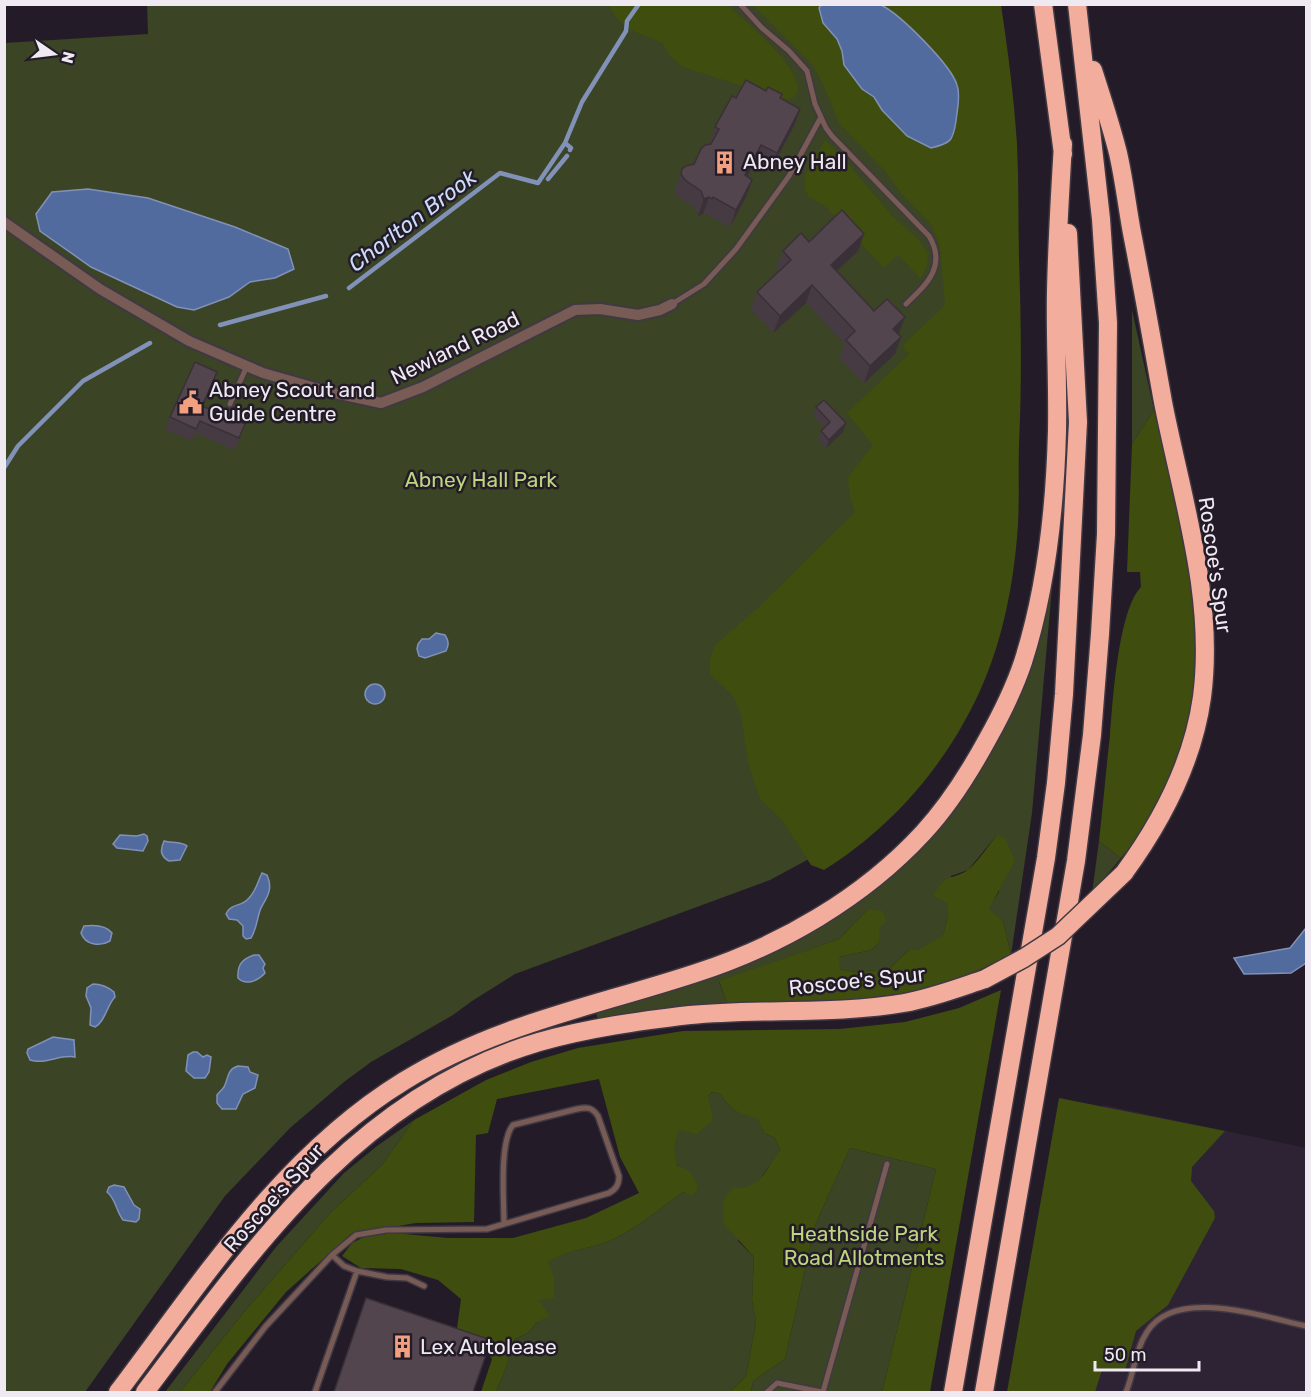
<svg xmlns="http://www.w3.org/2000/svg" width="1311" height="1397" viewBox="0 0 1311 1397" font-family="Rubik,sans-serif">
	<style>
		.built { fill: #2e2334 }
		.green { fill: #3b4424 }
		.forest { fill: #3f4d0f }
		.water { fill: #526b9e; stroke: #8191b7; stroke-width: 1.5 }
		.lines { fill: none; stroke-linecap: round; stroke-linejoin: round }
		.stream { stroke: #8191b7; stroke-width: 4.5 }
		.service-casing { stroke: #403944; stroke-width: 8 }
		.minor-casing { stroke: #403944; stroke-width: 14 }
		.motorway-casing { stroke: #403944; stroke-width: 21 }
		.service { stroke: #775b54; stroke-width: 5 }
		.minor { stroke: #775b54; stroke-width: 10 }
		.motorway { stroke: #f3ad9c; stroke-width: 18 }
		.motorway-bridge-casing { stroke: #403944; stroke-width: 21; stroke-linecap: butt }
		.motorway-bridge { stroke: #f3ad9c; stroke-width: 18 }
		.wall { fill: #473b43 }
		.shaded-wall { fill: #3a3037 }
		.building { fill: #53454e; stroke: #3a3037; stroke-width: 1.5 }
		.labels { text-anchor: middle; stroke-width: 5; stroke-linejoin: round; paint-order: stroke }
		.poi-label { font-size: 21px; fill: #efeaf2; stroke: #231c28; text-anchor: start }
		.street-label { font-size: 21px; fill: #efeaf2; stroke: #231c28 }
		.park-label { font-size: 21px; fill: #bdd57e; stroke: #231c28 }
		.water-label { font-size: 22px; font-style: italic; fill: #cbdbfa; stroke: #231c28 }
	</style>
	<rect width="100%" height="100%" fill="#231c28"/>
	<path class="built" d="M1103,1105l203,43v244h-259z"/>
	<path class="green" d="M147,4l845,1 7,43 -166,798 -63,34 -255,94 -43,27 -19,14 -82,47 -27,20 -54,46 -65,68 -140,196h-80v-1349l143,-9z
		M1132,310l22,100 -22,34z
		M1052,588l-20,225 -21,142 -8,-34 -15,-12 11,-17 -2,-57 -29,35 -17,6 -3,40 -5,20 -25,15 -8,-2 -21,20 -34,3 -16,-3v-12l32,-7 8,-7v-15l-11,-19 -29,30 -120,43 8,21 -38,3 -91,14 -2,-8 192,-68 164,-134 31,-44 33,-61 21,-56z
		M1099,841l22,17 -29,35z
		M712,1092l8,2c12,17 16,19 37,23l7,16 11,5 5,12 -23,34 -14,5 -5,52 16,16 -2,43 4,22 -10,54 -16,16h-234l12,-29 -2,-8 3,-7 6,-9 13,-6 9,-11 2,-22 15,-25 -7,-12c16,-13 38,-13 57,-20 29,-11 54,-33 79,-51l9,2 6,-5c-6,-7 -14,-14 -19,-22 -18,-27 15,-57 33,-75z
		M414,1120l-32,45 -51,47 -87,100 -64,80h-15l111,-145 68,-74 33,-27z
		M850,1148l86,21 -54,223h-131l2,-11 32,-22 30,-134z"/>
	<path class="forest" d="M608,5h120c14,15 87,71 66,93l-11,1 -100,-32 -13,-11 -8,-13 -31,-13 -12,-9z
		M753,5h248c7,46 13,93 16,139 2,38 1,75 2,113 2,62 3,125 0,187 -1,31 1,63 -2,94 -4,47 -14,98 -32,141 -32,78 -90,147 -161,191l-13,-5 -29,-45 -22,-21 -12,-36 -7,-49 -8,-18 -23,-22v-15l5,-14 47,-41 93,-92 -5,-14 -2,-21 25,-32 -26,-32 62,-59 -7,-8 43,-41 -5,-57 -8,-23 -31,-32 -16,-22 -46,-48 -16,-39 -11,-20z
		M825,140l26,27 41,49 27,24 8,12 1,11 -7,16 -23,-24 -14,13 -59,-62 -15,-8 -5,-7 -1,-9 2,-9z
		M1154,410c27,117 68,251 18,367 -4,10 -11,19 -16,28 -10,20 -20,36 -35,53l-22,-17c4,-35 7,-71 11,-106 3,-35 8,-124 31,-148l-1,-15h-13l5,-128z
		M997,835l8,3 10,23 -26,48 14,12 8,34c-21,10 -42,20 -64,27 -70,23 -148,19 -220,21l-8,-22 120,-42 29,-30 15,2 3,10 -7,7v15l-8,7 -32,7v12l16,3 34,-3 21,-20 8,1 25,-15 5,-19v-13l-15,-7c13,-25 22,-15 37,-28 10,-9 18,-22 27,-33z
		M1001,990l-71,402h-48l54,-223 -86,-21 -35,77 -30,134 -32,22 -2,11h-21l16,-16 10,-54 -4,-22 2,-43 -31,-34v-22l10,-14c29,4 31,-17 47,-37l-5,-12 -11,-5 -7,-15c-21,-5 -25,-7 -37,-24l-8,-2 -4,4 5,24 -16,14 -17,-4c-7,14 -7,22 -2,36 13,4 17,11 20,23l-6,6 -9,-3c-25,18 -50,40 -79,51 -19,7 -40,7 -56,20l6,12v23l-15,2 11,16 -13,6 -9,11 -13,6 -6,9 -2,7 1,8 -12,29h-15l11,-33 -9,-15 -27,-8 5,-37 -23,-19 -37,-11 -40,-1 -19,-12 10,-13 12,-6 30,-4 54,5h65l73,-20 53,-25 -19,-36 -21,-78 -102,20 -9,34 -12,2 -2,87 -58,1 -65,11 -65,58 -59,72 -17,28h-30l64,-80 87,-100 51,-47 32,-45 72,-40 45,-18 47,-14 105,-17 157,-2 65,-7 54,-14z
		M1059,1098l166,33 -33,36 -1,14 23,30 1,7 -47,87 -32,26 -11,40 -23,-1 -7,22h-88z"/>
	<path class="water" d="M821,5c12,-1 51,-4 60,0 19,9 70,60 76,80 4,11 0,25 -1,36 -3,20 -5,22 -25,27l-24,-12 -25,-26 -8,-13 -12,-8 -18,-24 -2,-14 -5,-12 -14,-16 -4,-15z
		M88,189l60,9 87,29 53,22 6,20 -19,9 -25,4 -21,15 -35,13 -17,-3 -86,-40 -51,-36 -4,-17 16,-22z
		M436,633l9,2c4,6 4,10 1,16l-21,7 -6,-2 -2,-7 1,-5 4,-5h7z
		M365 694a10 10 0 1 1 20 0a10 10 0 1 1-20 0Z
		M144,834l3,2 1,5 -5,10 -26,-3 -4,-4 7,-9 17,1z
		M164,841c7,2 18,0 23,5l-7,14 -11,1c-9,-5 -9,-11 -5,-20z
		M262,873l5,2c6,13 1,21 -5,31 -5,8 -4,21 -11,32l-5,1 -3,-3v-10l-6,-6 -8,-1 -3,-5c5,-11 14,-7 21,-14 9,-8 10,-17 15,-27z
		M84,926c9,-1 22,-1 28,7l-2,8c-10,6 -25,4 -29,-8z
		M1306,928v35l-15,10 -47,1 -10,-16 56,-10z
		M254,955h5l6,9 -2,4 2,5c-7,8 -19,13 -27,5 -1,-13 4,-19 16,-23z
		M93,984c8,0 15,3 21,8l1,5c-8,8 -10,25 -20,30l-5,-2 1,-17 -5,-12 1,-8z
		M53,1037l21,3 1,17c-15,-3 -30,8 -45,3l-3,-7 1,-4z
		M193,1052h4l6,5 4,-2 4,2 -2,15 -4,6h-11l-8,-7 2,-16z
		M238,1066l10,1 2,5 8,3 -3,13 -12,6 -7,15h-14l-5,-6v-8c2,-3 5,-5 7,-8 5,-9 2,-17 14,-21z
		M114,1185l10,2 10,18 6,4 -1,10 -3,3 -13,-2c-7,-9 -7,-21 -16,-28l2,-5z"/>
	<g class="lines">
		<path class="stream" d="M565,143l6,5 -1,2
			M548,179l19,-23
			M349,288l151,-115 38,10 27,-40 17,-41 44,-71 1,-10 12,-17
			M220,325l106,-29
			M4,468l14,-22 65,-65 67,-38"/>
		<defs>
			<path id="service" d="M740,4l22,24 27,23 18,20 8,33 11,24 6,8 97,100c18,30 -2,48 -23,68
				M672,304l32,-20 32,-35 53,-73 32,-59
				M230,404l17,-38
				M332,1255l12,11 13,5 30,6 20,1 17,8
				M215,1392l50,-65 67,-72 24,-20 30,-5 101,-1 17,-5 105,-31c7,-4 10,-8 10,-17l-21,-60c-6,-9 -11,-9 -21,-7l-64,16c-14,17 -9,76 -9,99
				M315,1392l42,-121
				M767,1392l10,-9 45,9
				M823,1392l64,-228
				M1126,1392c8,-19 9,-42 21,-60 28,-46 117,-15 159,-6"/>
			<path id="minor" d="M4,222l96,67 89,52 74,32 63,18 55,12 42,-16 152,-77 25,-1 38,6 22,-5 12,-6"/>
			<path id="motorway" d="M1043,4l20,150
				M1093,70c9,28 18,55 25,83 6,26 9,53 14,80 11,56 21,113 31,169 19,97 52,196 39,295 -9,65 -40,124 -78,176
				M118,1392c84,-111 165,-237 286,-311 92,-57 192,-75 292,-108 84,-27 167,-75 227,-140 25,-27 46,-60 64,-93 14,-25 27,-51 36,-78 24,-75 32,-153 34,-231 1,-47 -2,-93 -1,-139 1,-49 4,-99 7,-148
				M145,1392c108,-143 212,-296 394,-350 49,-14 100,-21 151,-27 71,-7 144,0 214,-12 28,-5 54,-15 81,-24
				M953,1392l93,-534 10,-75 8,-89 14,-272 -10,-189
				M984,1392l92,-531 16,-126 8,-101 6,-100 2,-211 -7,-104 -24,-215"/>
		</defs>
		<use href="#service" class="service-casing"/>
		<use href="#minor" class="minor-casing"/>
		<use href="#motorway" class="motorway-casing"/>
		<use href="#service" class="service"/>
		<use href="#minor" class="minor"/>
		<use href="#motorway" class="motorway"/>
		<defs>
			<path id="motorway-bridge" d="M985,979l39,-21 34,-22 66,-63"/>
		</defs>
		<use href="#motorway-bridge" class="motorway-bridge-casing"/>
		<use href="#motorway-bridge" class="motorway-bridge"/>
	</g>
	<path class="wall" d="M736,98h44l20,11 -6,17 -24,45 -15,-9 -8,15 5,3 -6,17 -16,30 -24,-13 -1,2 -2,-2 -5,2 -3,-8 -17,-11 -3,-6 7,-22 12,-5 15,-20 6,-17z
		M864,234l-6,17 -21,20 37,40 31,6 -7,17 -3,20 -31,29 -25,-25 6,-14 -39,-41 -33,30 -22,-24 6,-17 22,-21 -3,-3 7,-17 26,-9z
		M213,384l-10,22 38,30 -6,14 -40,-17 -3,8 -27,-12 5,-12z
		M816,407l27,25 -17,16 -8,-8 3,-9 4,-3 -12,-12z"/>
	<path class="shaded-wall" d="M800,109l-6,17 -24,45 7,-18z
		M761,145l-6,17 -16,31 6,-18z
		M752,180l-6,17 -16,30 6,-17z
		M709,197l-6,17 -5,2 6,-17z
		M864,234l-6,17 -33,31 6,-17z
		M812,285l-6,18 -33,30 7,-17z
		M905,317l-7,18 -5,-6z
		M901,337l-6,17 -31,29 6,-17z
		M217,372l-4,12 -15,34 4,-12z
		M846,423l-3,9 -17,16 3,-8z"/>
	<path class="building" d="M746,80l20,11 2,-4 14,7 -2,4 20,11 -23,44 -16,-8 -16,30 7,5 -16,30 -23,-13 -1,2 -3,-2 -5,2 -3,-8 -16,-11 -4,-6 1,-5 4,-3 8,-2 7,-15 4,-4 6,-1 8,-15 -4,-2 17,-31 4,2z
		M842,210l22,24 -33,31 43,46 13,-12 18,18 -12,12 8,8 -31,29 -24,-26 9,-9 -43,-46 -32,31 -23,-24 34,-32 -8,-9 18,-18 8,9z
		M195,362l22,10 -15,34 43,18 -6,14 -39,-17 -4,8 -26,-12z
		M824,400l22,23 -17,17 -8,-9 9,-9 -14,-15z
		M366,1298l125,42 -18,52h-139z"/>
	<defs>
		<symbol id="building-bare" viewBox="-9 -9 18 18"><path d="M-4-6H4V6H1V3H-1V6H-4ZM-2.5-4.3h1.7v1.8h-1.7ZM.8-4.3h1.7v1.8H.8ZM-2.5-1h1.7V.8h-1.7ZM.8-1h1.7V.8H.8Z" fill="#f2a07f" stroke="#231c28" stroke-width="2.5" paint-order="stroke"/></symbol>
		<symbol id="civic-bare" viewBox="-9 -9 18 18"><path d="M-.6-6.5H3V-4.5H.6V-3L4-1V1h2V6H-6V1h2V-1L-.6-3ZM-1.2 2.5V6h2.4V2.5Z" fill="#f2a07f" stroke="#231c28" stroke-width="2.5" paint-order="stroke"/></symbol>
	</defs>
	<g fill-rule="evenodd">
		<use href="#building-bare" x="708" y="146" width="33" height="33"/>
		<use href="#civic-bare" x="174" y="386" width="33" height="33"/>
		<use href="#building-bare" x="386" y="1330" width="33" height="33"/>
	</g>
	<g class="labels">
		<g class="poi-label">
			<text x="743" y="169">Abney Hall</text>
			<text x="209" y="397">Abney Scout and<tspan x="209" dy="24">Guide Centre</tspan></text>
			<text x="420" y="1354">Lex Autolease</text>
		</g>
		<g class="street-label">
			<text transform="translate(455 348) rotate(-26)" y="7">Newland Road</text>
			<text transform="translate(1215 565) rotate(82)" y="7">Roscoe's Spur</text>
			<text transform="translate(857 981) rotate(-6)" y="7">Roscoe's Spur</text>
			<text transform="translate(274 1198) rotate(-48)" y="7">Roscoe's Spur</text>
		</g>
		<g class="park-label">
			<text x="481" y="487">Abney Hall Park</text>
			<text x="864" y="1241">Heathside Park<tspan x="864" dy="24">Road Allotments</tspan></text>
		</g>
		<g class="water-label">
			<text transform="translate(412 220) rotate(-37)" y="8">Chorlton Brook</text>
		</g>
	</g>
	<rect width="1311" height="1397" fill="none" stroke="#efeaf2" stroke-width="12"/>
	<g transform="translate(54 54) rotate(104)" stroke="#231c28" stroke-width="4.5" paint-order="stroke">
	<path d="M0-4.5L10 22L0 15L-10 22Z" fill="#efeaf2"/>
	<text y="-9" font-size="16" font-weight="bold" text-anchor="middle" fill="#efeaf2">N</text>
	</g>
	<path d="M1095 1361v9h104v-9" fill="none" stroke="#efeaf2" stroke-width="3"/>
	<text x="1104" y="1361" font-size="18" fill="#efeaf2" stroke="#231c28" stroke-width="4.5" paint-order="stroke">50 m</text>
</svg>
